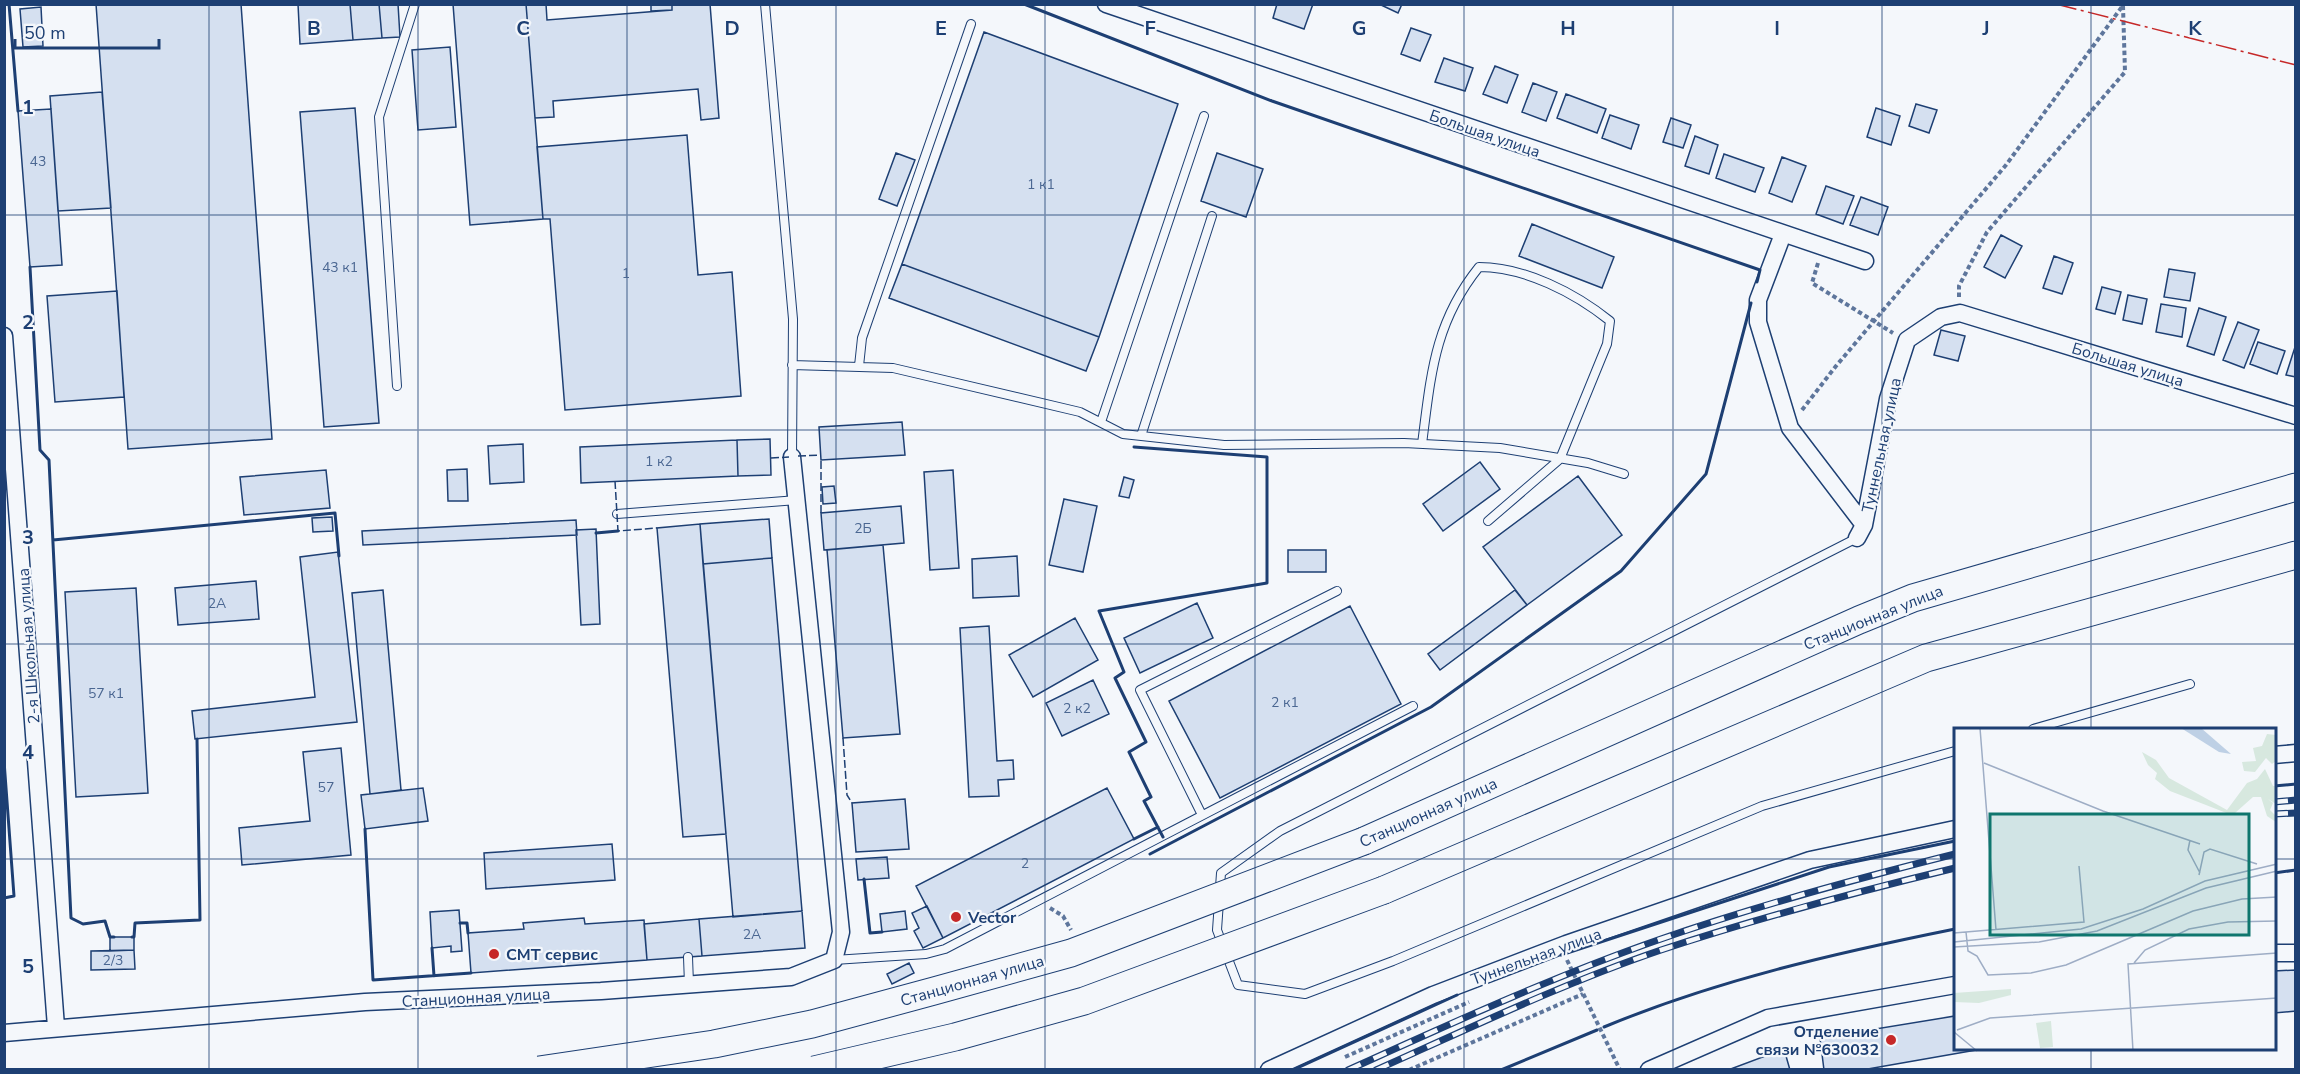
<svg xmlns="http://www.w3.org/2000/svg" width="2300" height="1074" viewBox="0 0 2300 1074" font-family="'Nunito Sans',sans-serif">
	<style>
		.building { fill: #d5e0f0; stroke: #1d3f73; stroke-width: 1.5 }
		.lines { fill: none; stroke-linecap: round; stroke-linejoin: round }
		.service-casing { stroke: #1d3f73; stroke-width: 10 }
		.minor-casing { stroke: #1d3f73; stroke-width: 19 }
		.primary-casing { stroke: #1d3f73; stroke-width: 29 }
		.path { stroke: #5e769c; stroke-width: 4; stroke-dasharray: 4.5 3; stroke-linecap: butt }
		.service { stroke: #f4f7fb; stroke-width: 8 }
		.minor { stroke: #f4f7fb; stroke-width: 16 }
		.primary { stroke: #f4f7fb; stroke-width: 27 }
		.rail-casing { stroke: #1d3f73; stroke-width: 7 }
		.rail { stroke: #f4f7fb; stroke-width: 4.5; stroke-dasharray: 14; stroke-linecap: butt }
		.primary-bridge-casing { stroke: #1d3f73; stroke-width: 29; stroke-linecap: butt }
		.primary-bridge { stroke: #f4f7fb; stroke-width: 27 }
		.fence { stroke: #1d3f73; stroke-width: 1.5; stroke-dasharray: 8 3; stroke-linecap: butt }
		.wall { stroke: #1d3f73; stroke-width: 3 }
		.power { stroke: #c62828; stroke-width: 1.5; stroke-dasharray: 21 4.5 3 4.5; stroke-linecap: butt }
		.grid { fill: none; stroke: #1d3f73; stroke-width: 1.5; stroke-opacity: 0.55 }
		.poi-dot { fill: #c62828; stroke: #f4f7fb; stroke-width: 2 }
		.labels { text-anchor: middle; stroke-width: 4.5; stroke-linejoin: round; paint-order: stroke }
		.number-label { font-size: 14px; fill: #4b6792 }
		.street-label { font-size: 16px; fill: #1d3f73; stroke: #f4f7fb }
		.poi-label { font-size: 16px; font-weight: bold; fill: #1d3f73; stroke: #f4f7fb; text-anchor: start }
		.inset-road { fill: none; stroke: #9eadc5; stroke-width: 1.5 }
		.view { fill: #0f766e; fill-opacity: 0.15; stroke: #0f766e; stroke-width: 3 }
		.inset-edge { fill: none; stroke: #1d3f73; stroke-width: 3 }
		.grid-label { font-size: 20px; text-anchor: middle; font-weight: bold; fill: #1d3f73; stroke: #f4f7fb; stroke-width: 4.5; stroke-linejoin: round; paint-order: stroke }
	</style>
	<rect width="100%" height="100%" fill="#f4f7fb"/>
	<path class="building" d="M96,4h145l31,435 -144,10z
		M298,4h52l3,36 -53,4z
		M350,4h29l3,34 -29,2z
		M379,4h19l2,33 -18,1z
		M453,4h73l17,215 -73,6z
		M526,4h20l1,16 125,-10v-6h38l9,114 -18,2 -3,-31 -145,12 1,16 -19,1z
		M651,4h21v6l-21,1z
		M1277,4h36l-9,25 -31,-11z
		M1379,4h23l-4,9z
		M41,7l2,39 -20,1 -3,-38z
		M1411,28l20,7 -11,26 -19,-7z
		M984,32l194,72 -79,233 -197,-73z
		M450,47l6,80 -38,3 -6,-80z
		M1444,58l29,10 -8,23 -30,-9z
		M1495,66l23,9 -11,28 -24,-9z
		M1533,83l24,9 -11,29 -24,-9z
		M102,92l9,116 -53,3 -8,-115z
		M1566,94l40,15 -9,24 -40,-15z
		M1916,104l21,6 -8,23 -20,-7z
		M355,108l24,315 -55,4 -24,-315z
		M1876,108l24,8 -9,29 -24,-8z
		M51,109l11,156 -32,2 -12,-156z
		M1610,115l29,10 -8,24 -29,-11z
		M1671,118l20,7 -8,23 -20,-6z
		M687,135l11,140 34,-3 9,124 -176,14 -15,-191h-7l-6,-72z
		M1695,136l23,9 -9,29 -24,-8z
		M896,153l19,7 -18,46 -18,-7z
		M1217,153l46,16 -17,48 -45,-16z
		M1724,154l40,14 -9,24 -39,-14z
		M1782,157l24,9 -14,36 -23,-9z
		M1826,186l28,10 -11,28 -27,-10z
		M1861,197l27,10 -10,28 -28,-10z
		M1532,224l82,33 -12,31 -83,-32z
		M2001,235l21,11 -17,32 -21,-11z
		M2054,256l19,7 -11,31 -19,-6z
		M902,264l197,73 -13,34 -197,-73z
		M2169,269l26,4 -5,28 -26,-4z
		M2102,287l19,5 -6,22 -19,-5z
		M117,291l7,106 -69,5 -8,-106z
		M2128,295l19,4 -5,25 -19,-4z
		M2161,304l25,4 -4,29 -26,-5z
		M2199,308l27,9 -12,38 -27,-9z
		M2238,322l21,8 -15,38 -21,-8z
		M1941,330l24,6 -7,25 -24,-6z
		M2258,342l27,9 -8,23 -27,-10z
		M2296,344v33l-10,-2z
		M902,422l3,33 -84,5 -2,-33z
		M770,439l1,36 -33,1 -1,-36z
		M737,440l1,36 -157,7 -1,-36z
		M523,444l1,38 -34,2 -2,-38z
		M1480,462l20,27 -57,42 -20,-27z
		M467,469l1,32h-20l-1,-31z
		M326,470l4,38 -86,7 -4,-38z
		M953,470l6,98 -29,2 -6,-98z
		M1578,476l44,59 -95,70 -44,-58z
		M1124,477l10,3 -5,18 -10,-2z
		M834,486l2,17 -13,1 -1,-17z
		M1064,499l33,7 -14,66 -34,-7z
		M901,506l3,37 -80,7 -3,-37z
		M332,517l1,14 -20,1 -1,-14z
		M769,519l3,39 -69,6 -3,-40z
		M576,520l1,15 -214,10 -1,-14z
		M700,524l26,310 -43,3 -26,-309z
		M596,529l4,95 -19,1 -5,-95z
		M883,545l17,189 -57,4 -16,-188z
		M1288,550h38v22h-38z
		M338,552l19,170 -162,17 -3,-28 123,-14 -15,-140z
		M1017,556l2,40 -46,2 -1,-39z
		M772,558l30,353 -69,6 -30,-353z
		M256,581l3,38 -81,6 -3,-37z
		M136,588l12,205 -72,4 -11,-205z
		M383,590l18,200 -31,4 -18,-201z
		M1515,590l12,15 -87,65 -12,-16z
		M1197,603l16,35 -73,35 -16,-35z
		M1350,606l51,98 -181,94 -51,-97z
		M1075,618l23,42 -65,37 -24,-42z
		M989,626l8,135 16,-1 1,19 -16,1 1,16 -30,1 -9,-169z
		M1093,680l16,34 -47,22 -16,-33z
		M341,748l10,107 -109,10 -3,-37 71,-7 -7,-69z
		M423,788l5,33 -63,8 -4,-34z
		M1107,788l27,51 -191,99 -27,-52z
		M905,799l4,50 -53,3 -4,-49z
		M612,844l3,36 -129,9 -2,-36z
		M887,857l2,21 -31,2 -2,-21z
		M927,906l16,32 -20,10 -9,-17 5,-3 -7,-15z
		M459,910l3,41 -11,1v-6l-19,2 -2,-36z
		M802,911l3,37 -103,8 -3,-37z
		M905,911l2,18 -25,3 -2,-18z
		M584,918l1,6 59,-4 3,40 -176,13 -3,-40 56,-4 -1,-6z
		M699,919l3,37 -55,4 -3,-36z
		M110,937h24v13l-24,1z
		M134,950l1,19 -44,1v-19z
		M909,963l5,10 -22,11 -5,-10z
		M2296,970v41l-22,2v-42z
		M1955,1016v32l27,1 -120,21h-38l-4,-32z
		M1784,1049l6,21h-62z"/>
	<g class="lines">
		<defs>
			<path id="service" d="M765,4l28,315 -1,138
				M792,365l101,3 187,44 43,22 101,11 180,-2 96,5 88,15 36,11
				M859,366l3,-28 109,-314
				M397,386l-18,-269 36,-113
				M1101,422l103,-306
				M1141,436l71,-220
				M1422,444c9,-69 12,-121 57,-177 46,0 96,26 131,54l-3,23 -47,115 -72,62
				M617,514l180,-14
				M1857,538l-577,293 -59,42 -4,57 21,55 67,9 88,-33 369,-155 193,-55
				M2033,729l157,-45
				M1202,815l-62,-125 197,-99
				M688,957l1,27
				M834,960l92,-6 19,-5 468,-243"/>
			<path id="minor" d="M1106,4l759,257
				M1783,234l-25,66v22l32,106 74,97
				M4,336l52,691
				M1857,538l7,-13 24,-126 19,-59 34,-23 19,-4 336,103
				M2274,755l22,-2
				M2274,953h22
				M4,1033l361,-31 236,-11 190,-14 43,-17 7,-28 -49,-475
				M1269,1070l164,-75 133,-51 244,-84 145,-31
				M1649,1070l119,-52 187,-33"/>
			<path id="primary" d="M1364,841l495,-221 54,-22 383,-111
				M1384,890l542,-232 370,-103"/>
		</defs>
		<use href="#service" class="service-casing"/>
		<use href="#minor" class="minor-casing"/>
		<use href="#primary" class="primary-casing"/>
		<path class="path" d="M1818,263l-6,20 81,50
			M1959,297v-11l28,-54 138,-160 -2,-66
			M1802,410l34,-44 170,-201 118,-161
			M1050,908l13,8 8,14
			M1567,960l53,110
			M1345,1057l124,-55
			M1409,1070l174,-76"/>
		<use href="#service" class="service"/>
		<use href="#minor" class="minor"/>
		<use href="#primary" class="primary"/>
		<defs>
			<path id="rail" d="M2274,802l22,-2
				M2274,814l22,-1
				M1348,1070c102,-46 204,-93 310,-130 98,-34 197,-61 297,-86
				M1376,1070c94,-42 188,-87 285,-120 97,-32 195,-58 294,-82"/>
		</defs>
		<use href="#rail" class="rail-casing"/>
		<use href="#rail" class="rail"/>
		<defs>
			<path id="primary-bridge" d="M539,1070l175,-26 98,-20 122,-33 137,-38 293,-112
				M814,1070l141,-33 129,-36 300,-111"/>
		</defs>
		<use href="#primary-bridge" class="primary-bridge-casing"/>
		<use href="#primary-bridge" class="primary-bridge"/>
		<path class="fence" d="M798,456l23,-1
			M771,458l18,-1
			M615,481l3,50 39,-3
			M821,513v-53
			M843,738l4,57 5,8"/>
		<path class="wall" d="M9,4l9,107
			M1024,4l248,97 488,169 -3,12
			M30,267l10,183 9,10 22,458 12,6 22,-3 5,16h4
			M1134,447l133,10v126l-168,28 25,61 -9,6 31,64 -17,10 22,45 -7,4 19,36
			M596,533l22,-2
			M53,540l282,-27 4,43
			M4,761l10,135 -10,2
			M2274,786l22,-2
			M365,829l8,151 98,-7
			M1134,839l24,-12
			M1150,854l281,-147 190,-136 85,-97 45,-171
			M2274,873l22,-3
			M864,879l6,54 12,-1
			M460,923h7l1,10
			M132,937h2l1,-14 65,-3 -3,-181
			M432,948l2,28
			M1561,955l268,-88 126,-26
			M1604,1027c113,-47 232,-74 351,-98
			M1293,1070l164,-75
			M1501,1070l96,-40"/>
		<path class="power" d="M2056,4l240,61"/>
	</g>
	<path class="grid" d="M209,4v1066M418,4v1066M627,4v1066M836,4v1066M1045,4v1066M1255,4v1066M1464,4v1066M1673,4v1066M1882,4v1066M2091,4v725M4,215h2292M4,430h2292M4,644h2292M4,859h1951M2274,859h22M2091,1048v22"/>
	<g class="poi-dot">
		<circle cx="956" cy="917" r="6"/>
		<circle cx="494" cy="954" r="6"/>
		<circle cx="1891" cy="1040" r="6"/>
	</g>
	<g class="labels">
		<g class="number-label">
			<text x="38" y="166">43</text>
			<text x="1041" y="189">1 к1</text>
			<text x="340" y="272">43 к1</text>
			<text x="626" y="278">1</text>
			<text x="659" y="466">1 к2</text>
			<text x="863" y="533">2Б</text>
			<text x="217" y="608">2А</text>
			<text x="106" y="698">57 к1</text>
			<text x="1285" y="707">2 к1</text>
			<text x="1077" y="713">2 к2</text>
			<text x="326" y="792">57</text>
			<text x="1025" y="868">2</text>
			<text x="752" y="939">2А</text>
			<text x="113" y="965">2/3</text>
		</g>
		<g class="street-label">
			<text transform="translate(1485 133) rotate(19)" y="6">Большая улица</text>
			<text transform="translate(2128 364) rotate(17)" y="6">Большая улица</text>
			<text transform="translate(1881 445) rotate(-78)" y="6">Туннельная улица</text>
			<text transform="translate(1873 617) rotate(-22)" y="6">Станционная улица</text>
			<text transform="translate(28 646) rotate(-94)" y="6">2-я Школьная улица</text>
			<text transform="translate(1428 812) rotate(-24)" y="6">Станционная улица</text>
			<text transform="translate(1536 956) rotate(-20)" y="6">Туннельная улица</text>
			<text transform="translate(972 980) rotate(-16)" y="6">Станционная улица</text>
			<text transform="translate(476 997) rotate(-3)" y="6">Станционная улица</text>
		</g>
		<g class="poi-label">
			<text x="968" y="923">Vector</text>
			<text x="506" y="960">СМТ сервис</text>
			<text x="1879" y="1037" text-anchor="end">Отделение<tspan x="1879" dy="18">связи №630032</tspan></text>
		</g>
	</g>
	<g transform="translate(1954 728)">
		<rect width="322" height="322" fill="#f4f7fb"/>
		<path d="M313,6l9,1v26l-4,3 -6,-6 -11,14 -11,-1 -2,-9 14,-1 -3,-13 9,-2zM188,24l14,8 13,18 58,32 20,-27 10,-4 8,-10 8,17h3v18l-8,-5 5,4 -3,7 6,6v6l-9,-6 -6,-19h-8l-18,16 -6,1 -59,-23 -15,-12 2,-6 -9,-8zM57,261v6l-32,8 -25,-1v-9zM97,293l2,26 -13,1 -4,-25z" fill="#d7e8df"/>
		<path d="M227,0h20l30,26 -12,-2z" fill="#bed0e5"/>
		<path class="inset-road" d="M26,0l16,202M30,35l119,48 97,33M236,112l-2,10 12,23M245,147l5,-23 6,-3 47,15M12,204l2,19 9,5 11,19 43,-2 35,-8 127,-54 49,-12 35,-2M0,205l130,-11 -5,-56M0,214l127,-13 62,-20 62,-28 72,-17M0,219l85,-5 58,-11 109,-43 71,-17M180,235l11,-13 44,-21 39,-7 49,-1M3,302l33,-12 287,-20M0,304l23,19M179,323l-5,-87 149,-11"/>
		<path class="view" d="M36,86h259v121h-259z"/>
		<rect width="322" height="322" class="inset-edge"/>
	</g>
	<g class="grid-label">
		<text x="314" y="35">B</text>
		<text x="523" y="35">C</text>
		<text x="732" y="35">D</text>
		<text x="941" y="35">E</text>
		<text x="1150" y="35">F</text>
		<text x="1359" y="35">G</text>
		<text x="1568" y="35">H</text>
		<text x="1777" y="35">I</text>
		<text x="1986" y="35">J</text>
		<text x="2195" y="35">K</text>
		<text x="28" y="114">1</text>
		<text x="28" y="329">2</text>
		<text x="28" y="544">3</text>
		<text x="28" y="759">4</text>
		<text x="28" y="973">5</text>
	</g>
	<rect width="2300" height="1074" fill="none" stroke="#1d3f73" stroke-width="12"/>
	<path d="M15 39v9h144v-9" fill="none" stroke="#1d3f73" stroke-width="3"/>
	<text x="24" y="39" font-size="18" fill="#1d3f73" stroke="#f4f7fb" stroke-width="4.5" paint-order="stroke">50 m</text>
</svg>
